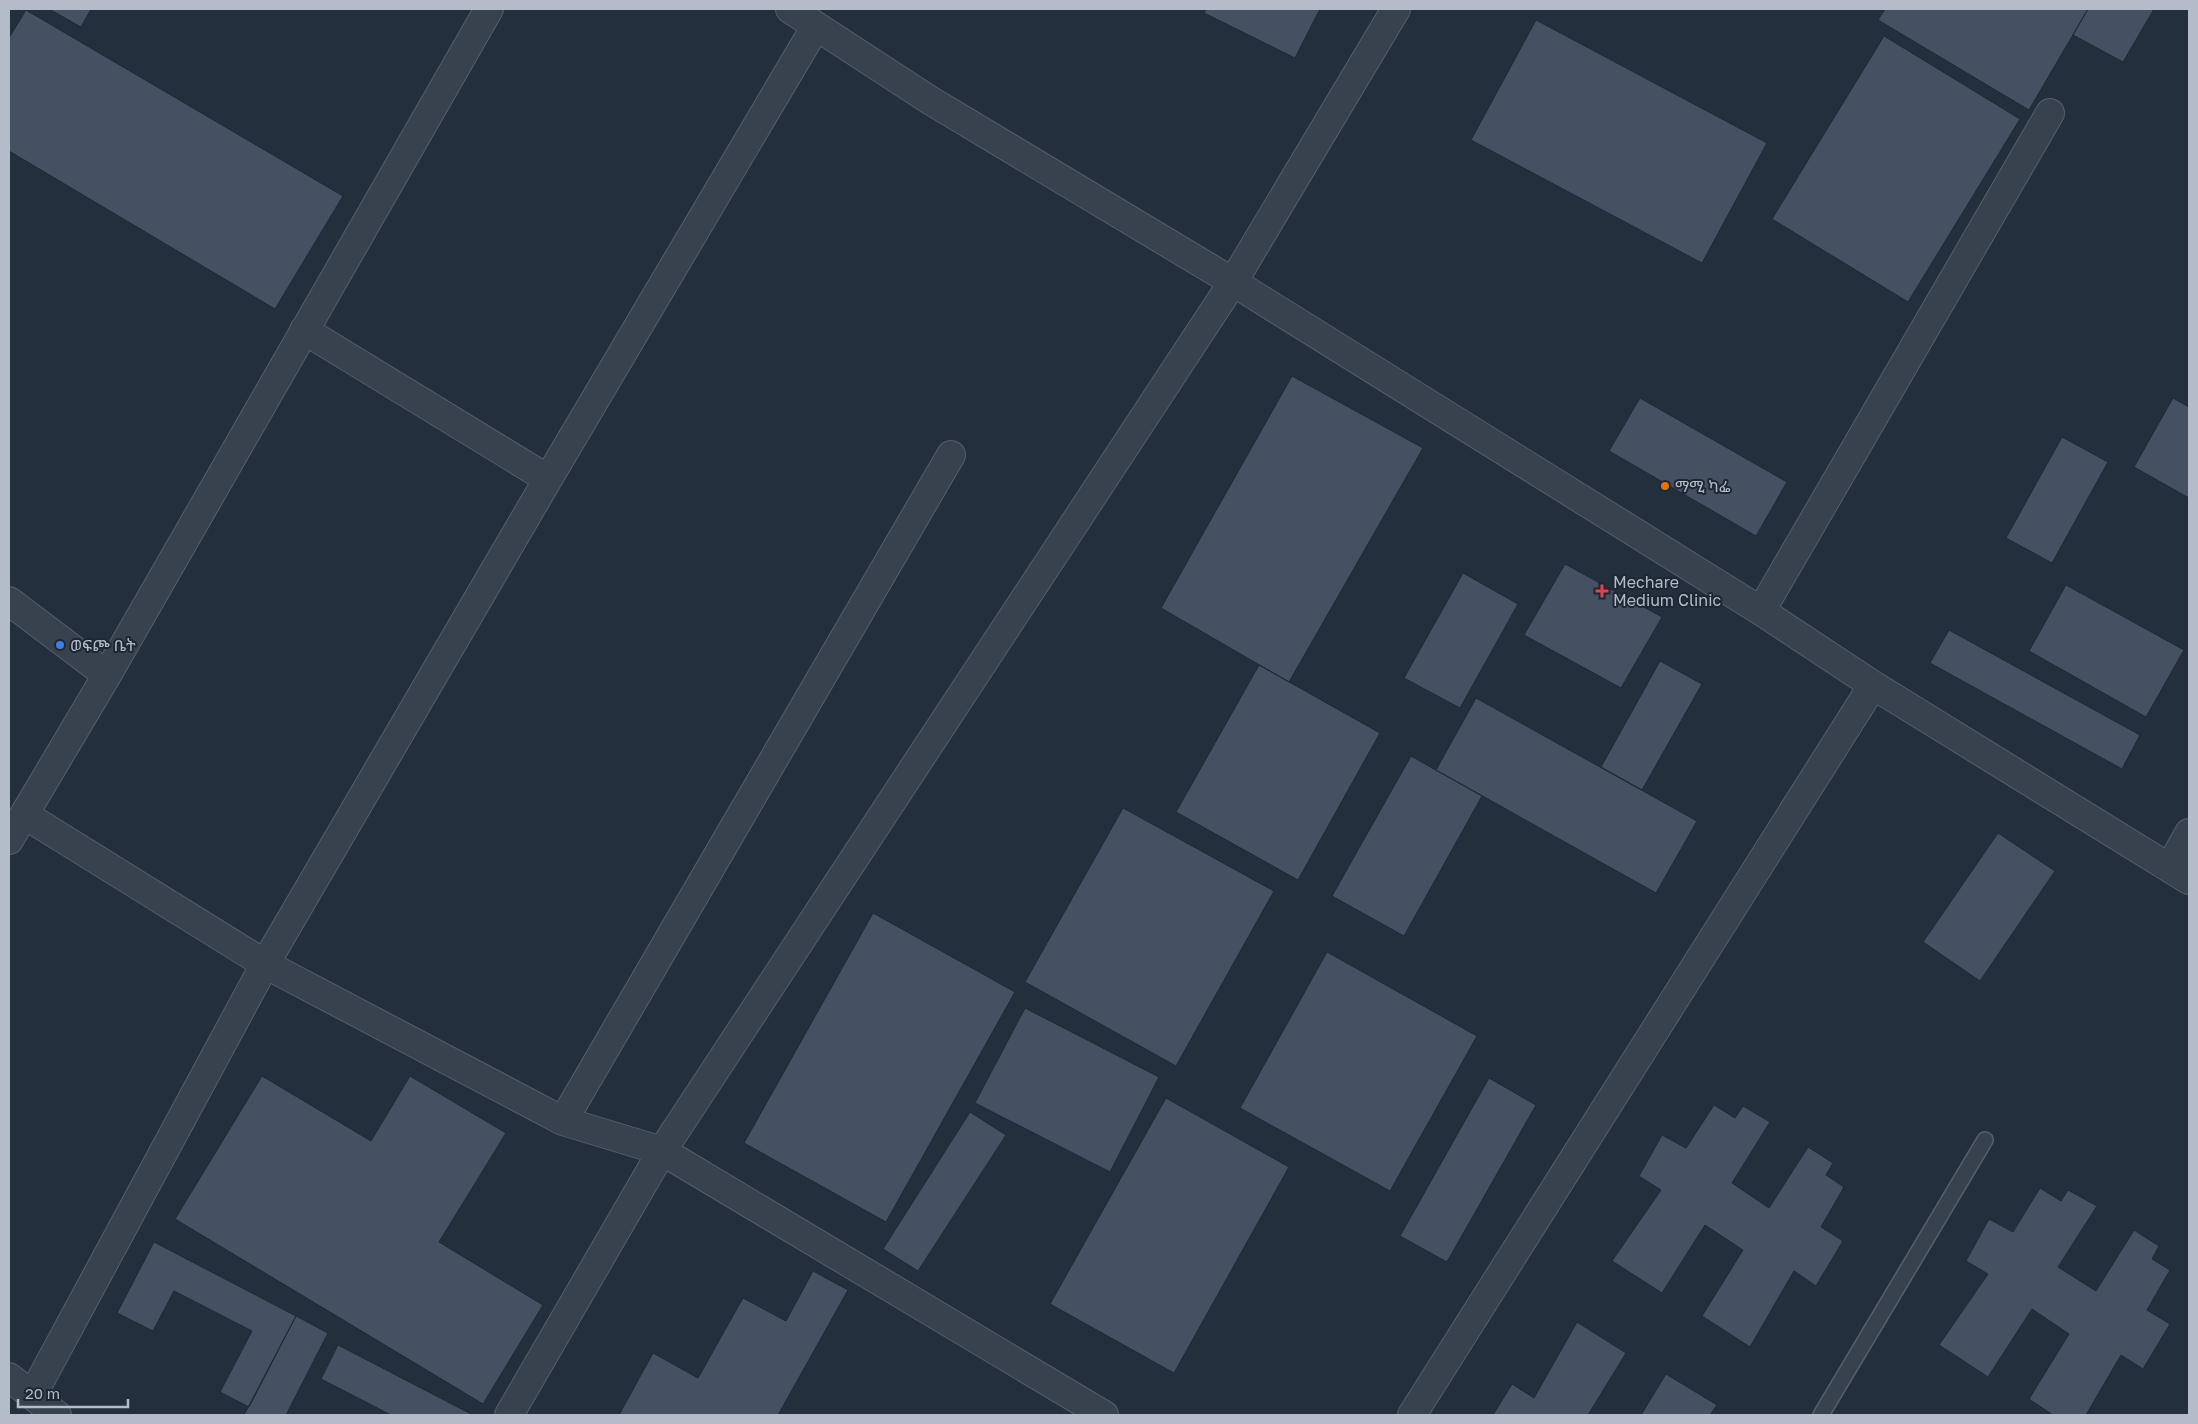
<svg xmlns="http://www.w3.org/2000/svg" width="2198" height="1424" viewBox="0 0 2198 1424" font-family="'Golos Text','Noto Sans Ethiopic',sans-serif">
	<style>
		.building { fill: #455162; stroke: #1f2835 }
		.lines { fill: none; stroke-linecap: round; stroke-linejoin: round }
		.service-casing { stroke: #565f6c; stroke-width: 18 }
		.minor-casing { stroke: #565f6c; stroke-width: 30 }
		.service { stroke: #38414e; stroke-width: 15 }
		.minor { stroke: #38414e; stroke-width: 28 }
		.food-dot { fill: #e8710a; stroke: #1d2633; stroke-width: 2 }
		.health-dot { fill: #e0444e; stroke: #1d2633; stroke-width: 2 }
		.shop-dot { fill: #3f7fe0; stroke: #1d2633; stroke-width: 2 }
		.labels { text-anchor: middle; stroke-width: 4; stroke-linejoin: round; paint-order: stroke }
		.poi-label { font-size: 16px; fill: #b4bcc9; stroke: #1d2633; text-anchor: start }
	</style>
	<rect width="100%" height="100%" fill="#242f3e"/>
	<path class="building" d="M49,9h42l-10,18z
		M1206,9h114l-25,49 -91,-45z
		M1885,9h203l-59,101 -151,-90z
		M2088,9h66l-31,53 -50,-27z
		M26,10l317,186 -68,113 -266,-158v-113z
		M1536,20l231,123 -65,120 -231,-123z
		M1884,36l136,83 -112,183 -136,-83z
		M1292,376l131,72 -134,234 -128,-74z
		M1640,398l147,84 -31,54 -147,-85z
		M2173,398l16,9v91l-55,-31z
		M2062,437l46,25 -56,101 -46,-25z
		M1565,564l97,53 -41,71 -97,-53z
		M1463,573l55,31 -58,104 -56,-30z
		M2066,585l118,65 -38,67 -117,-66z
		M1949,630l191,105 -18,34 -192,-106z
		M1660,661l42,23 -60,106 -41,-23z
		M1259,665l121,68 -82,147 -122,-68z
		M1476,698l221,123 -41,72 -220,-123z
		M1411,756l71,40 -78,140 -72,-40z
		M1123,808l151,83 -98,175 -151,-84z
		M1998,833l57,38 -75,110 -57,-39z
		M873,913l142,79 -129,230 -142,-79z
		M1327,952l150,84 -87,155 -150,-83z
		M1025,1008l134,69 -49,95 -135,-69z
		M262,1076l109,65 39,-65 96,57 -67,109 104,63 -60,99 -308,-185z
		M1489,1078l47,27 -89,157 -47,-26z
		M1166,1098l123,69 -115,206 -124,-69z
		M1714,1105l21,13 8,-12 27,16 -38,61 37,25 39,-61 25,16 -7,12 18,12 -23,40 22,14 -27,45 -22,-15 -44,76 -48,-31 41,-66 -38,-25 -43,68 -50,-32 49,-71 -22,-14 23,-41 24,13z
		M970,1112l36,23 -88,136 -35,-22z
		M2040,1188l21,13 7,-11 29,16 -39,61 38,24 38,-61 25,16 -7,13 18,11 -23,40 23,14 -27,45 -22,-14 -35,60h-33l-24,-16 40,-65 -37,-25 -44,68 -49,-32 49,-71 -22,-13 23,-42 24,13z
		M154,1242l142,74 -47,91 -29,-15 32,-61 -78,-40 -21,40 -36,-18z
		M813,1271l35,19 -70,125h-159l34,-62 45,25 45,-80 43,23z
		M296,1316l32,17 -42,82h-42z
		M1577,1322l49,31 -38,62h-95l19,-31 22,14z
		M338,1345l135,70h-82l-70,-36z
		M1666,1374l51,31 -7,10h-69z"/>
	<g class="lines">
		<defs>
			<path id="service" d="M1821,1415l164,-275"/>
			<path id="minor" d="M790,9l138,90 305,183 528,329 112,74 316,195
				M304,330l244,149
				M9,601l98,74
				M1761,611l289,-498
				M25,815l240,149 298,157 99,30 442,264
				M9,840l98,-165 382,-666
				M2170,867l19,-34
				M563,1121l388,-666
				M9,1377l48,38
				M33,1394l232,-430 283,-485 268,-453
				M509,1415l153,-264 571,-869 163,-273
				M1412,1415l461,-730"/>
		</defs>
		<use href="#service" class="service-casing"/>
		<use href="#minor" class="minor-casing"/>
		<use href="#service" class="service"/>
		<use href="#minor" class="minor"/>
	</g>
	<circle class="food-dot" cx="1665" cy="486" r="5"/>
	<path class="health-dot" d="M1599.5 583.5h5v5h5v5h-5v5h-5v-5h-5v-5h5z"/>
	<circle class="shop-dot" cx="60" cy="645" r="5"/>
	<g class="labels">
		<g class="poi-label">
			<text x="1675" y="492">ማሚ ካፌ</text>
			<text x="1613" y="588">Mechare<tspan x="1613" dy="18">Medium Clinic</tspan></text>
			<text x="70" y="651">ወፍጮ ቤት</text>
		</g>
	</g>
	<rect width="2198" height="1424" fill="none" stroke="#b4bcc9" stroke-width="20"/>
	<path d="M18 1399v8h110v-8" fill="none" stroke="#b4bcc9" stroke-width="2.5"/>
	<text x="25" y="1399" font-size="15" fill="#b4bcc9" stroke="#1d2633" stroke-width="4" paint-order="stroke">20 m</text>
</svg>
